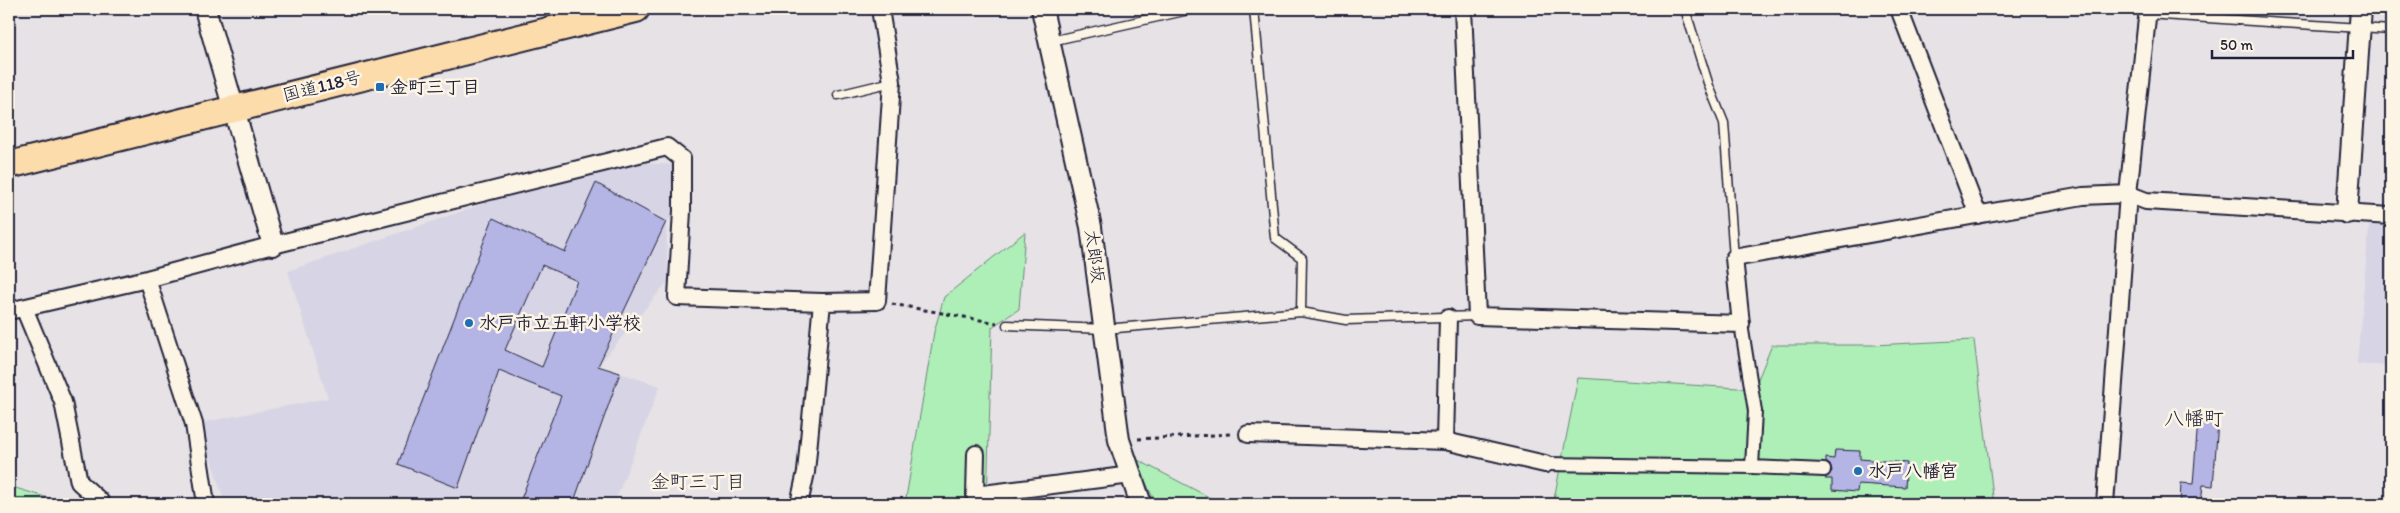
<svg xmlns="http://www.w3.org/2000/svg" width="2400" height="513" viewBox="0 0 2400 513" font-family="Itim,'Klee One',sans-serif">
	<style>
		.built { fill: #d7d4e5 }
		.green { fill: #aeeeb7; stroke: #688879 }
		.building { fill: #b4b4e5; stroke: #22223b; fill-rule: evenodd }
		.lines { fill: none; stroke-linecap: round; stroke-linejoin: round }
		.service-casing { stroke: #22223b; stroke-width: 11 }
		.pedestrian-casing { stroke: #22223b; stroke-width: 16 }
		.minor-casing { stroke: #22223b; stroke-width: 20 }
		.tertiary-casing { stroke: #22223b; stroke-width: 24 }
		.trunk-casing { stroke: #22223b; stroke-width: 30 }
		.path { stroke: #22223b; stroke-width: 3; stroke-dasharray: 4 4; stroke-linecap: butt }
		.service { stroke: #fcf5e5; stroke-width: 8 }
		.pedestrian { stroke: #fcf5e5; stroke-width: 12 }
		.minor { stroke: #fcf5e5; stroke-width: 16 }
		.tertiary { stroke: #fcf5e5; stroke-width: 20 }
		.trunk { stroke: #fddcac; stroke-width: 26 }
		.poi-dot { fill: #1f6fb2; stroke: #fcf5e5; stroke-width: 2 }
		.labels { text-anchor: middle; stroke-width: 5; stroke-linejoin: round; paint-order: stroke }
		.street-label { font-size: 18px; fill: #22223b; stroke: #fcf5e5 }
		.poi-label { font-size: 18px; font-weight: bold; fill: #22223b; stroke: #fcf5e5; text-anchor: start }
		.neighbourhood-label { font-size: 19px; fill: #22223b; stroke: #fcf5e5 }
		.quarter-label { font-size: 20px; fill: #22223b; stroke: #fcf5e5 }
	</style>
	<rect width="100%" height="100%" fill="#e6e2e5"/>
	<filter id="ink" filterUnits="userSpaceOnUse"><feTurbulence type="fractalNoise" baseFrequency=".02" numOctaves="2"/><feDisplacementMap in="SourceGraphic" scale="10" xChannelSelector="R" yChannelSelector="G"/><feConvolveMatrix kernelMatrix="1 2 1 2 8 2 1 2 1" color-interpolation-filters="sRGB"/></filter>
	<g filter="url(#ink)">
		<path class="built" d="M609,161l68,4 5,46 -16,11 2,59 -70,85 62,20 -46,118h-389l-25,-81 128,-25 -40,-127z
			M2370,218l21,2v146l-34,-2z"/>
		<path class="green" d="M1025,232l-6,77 -27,18 -5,177h-82l29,-172 10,-35z
			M1974,340l20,164h-441l25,-126 176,11 18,-44h101z
			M1134,458l88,46h-66z
			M9,486l59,18h-59z"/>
		<path class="building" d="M596,183l70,39 -68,144 22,7 -47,131h-54l42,-108 -62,-25 -41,117 -60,-24 95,-246 72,34zM542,265l35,16 -35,86 -37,-17z
			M2198,420l20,2 -5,64 -10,-1 -2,19h-21l1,-21 12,1z
			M1835,450l25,1v8l47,4 -2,24 -47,-3 -1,8 -25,-2v-11h-7l7,-8 -1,-5 -5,-4v-4l8,1z"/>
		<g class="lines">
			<defs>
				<path id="service" d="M1254,9l21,229 27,20 -1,54
					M1685,9l24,77 15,37 10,135
					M2147,14l244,16
					M1051,41l142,-32
					M838,95l54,-13
					M1007,325l98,4 196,-17 45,8 131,-4"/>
				<path id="pedestrian" d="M1741,324l14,87 -3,56
					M1545,464l207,3 72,3"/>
				<path id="minor" d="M1463,9l14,307 264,8 -7,-66 349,-62 45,-2 18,7 245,15
					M1899,9l79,206
					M147,279l47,145 12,80
					M24,308l39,94 16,80 21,19
					M9,311l138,-32 126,-34 394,-98 15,12v52l-5,86 145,5 55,-1 15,-219 -12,-73
					M1248,434l197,7 100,23
					M1445,441l3,-123
					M976,454l-1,41 3,9
					M975,495l156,-20
					M799,504l7,-32 16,-170
					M2105,504l23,-310 20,-185"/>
				<path id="tertiary" d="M205,9l68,236
					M1042,9l49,218 28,213 22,64
					M2347,213l14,-204"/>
				<path id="trunk" d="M9,165l627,-156"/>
			</defs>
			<use href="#service" class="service-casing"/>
			<use href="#pedestrian" class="pedestrian-casing"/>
			<use href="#minor" class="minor-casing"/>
			<use href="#tertiary" class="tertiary-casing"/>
			<use href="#trunk" class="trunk-casing"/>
			<path class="path" d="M892,304l105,19
				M1138,439l94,-5"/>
			<use href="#service" class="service"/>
			<use href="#pedestrian" class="pedestrian"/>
			<use href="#minor" class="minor"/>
			<use href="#tertiary" class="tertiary"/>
			<use href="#trunk" class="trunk"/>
		</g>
	</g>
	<g class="poi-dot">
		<rect x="375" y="82" width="10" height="10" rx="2.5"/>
		<circle cx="469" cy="323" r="5"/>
		<circle cx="1858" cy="471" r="5"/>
	</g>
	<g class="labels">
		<g class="street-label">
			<text transform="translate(322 86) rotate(-14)" y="6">国道118号</text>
			<text transform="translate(1095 256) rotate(82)" y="6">太郎坂</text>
		</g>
		<g class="poi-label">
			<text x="390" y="93">金町三丁目</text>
			<text x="479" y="329">水戸市立五軒小学校</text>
			<text x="1868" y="477">水戸八幡宮</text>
		</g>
		<g class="neighbourhood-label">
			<text x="698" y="488">金町三丁目</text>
		</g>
		<g class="quarter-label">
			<text x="2194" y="425">八幡町</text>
		</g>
	</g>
	<rect width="2400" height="513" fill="none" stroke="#fcf5e5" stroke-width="30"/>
	<rect x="15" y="15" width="2370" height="483" fill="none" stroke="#22223b" stroke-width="2" filter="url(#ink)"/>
	<path d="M2212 50v8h141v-8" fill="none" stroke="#22223b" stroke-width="2.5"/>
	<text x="2220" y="50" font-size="15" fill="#22223b" stroke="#fcf5e5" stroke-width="4" paint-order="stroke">50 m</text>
</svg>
